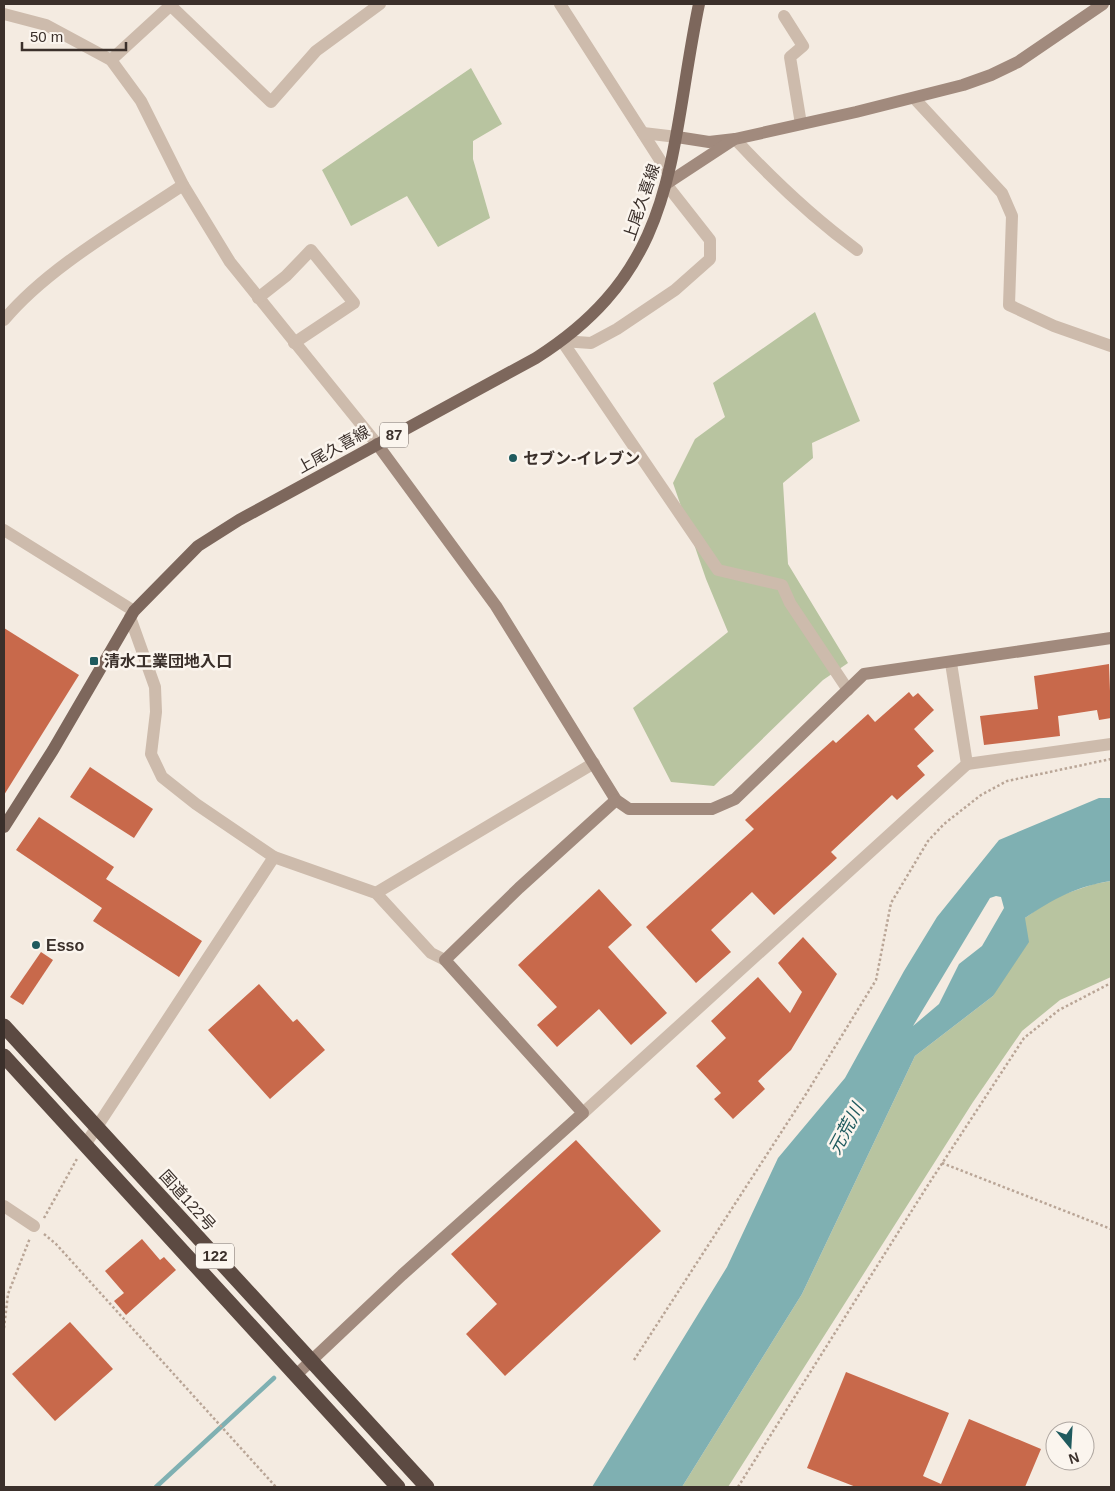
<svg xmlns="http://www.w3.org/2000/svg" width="1115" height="1491" viewBox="0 0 1115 1491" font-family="Arial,'Noto Sans JP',sans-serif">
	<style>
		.green { fill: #b8c4a0 }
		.water { fill: #7fb0b2; fill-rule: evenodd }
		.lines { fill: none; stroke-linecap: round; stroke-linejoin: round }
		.stream { stroke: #7fb0b2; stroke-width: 4.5 }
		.building { fill: #c8694b }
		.path { stroke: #b9a596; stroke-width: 2.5; stroke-dasharray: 2.5 2.5; stroke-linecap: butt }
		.street { stroke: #cdbbac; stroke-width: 12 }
		.secondary { stroke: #a18a7d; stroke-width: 12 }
		.primary { stroke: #7d675c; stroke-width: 12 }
		.highway { stroke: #5c4a42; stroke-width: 15 }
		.poi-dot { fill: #1f5a5e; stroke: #fbf5ee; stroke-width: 2 }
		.labels { text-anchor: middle; stroke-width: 5; stroke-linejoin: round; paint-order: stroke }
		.shield { fill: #fbf5ee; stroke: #756b66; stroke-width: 1 }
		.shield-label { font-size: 15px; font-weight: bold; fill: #3b302b }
		.street-label { font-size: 16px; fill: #3b302b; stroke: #fbf5ee }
		.poi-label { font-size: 16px; font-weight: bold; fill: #3b302b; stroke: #fbf5ee; text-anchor: start }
		.water-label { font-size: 18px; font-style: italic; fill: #1f5a5e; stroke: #fbf5ee }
	</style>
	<rect width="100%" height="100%" fill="#f4ebe1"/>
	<g class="green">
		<path d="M471,68L502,124L473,141V159L490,218L438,247L407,196L351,226L322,170Z"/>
		<path d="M815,312L860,421L812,443L813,458L783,483L788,564L848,663L823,680L714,786L671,782L633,708L728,632L706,579L673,483L695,439L725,417L713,383Z"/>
		<path d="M1111,881V977L1060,1000L1022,1031L973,1102L728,1487H682L802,1294L915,1056L993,996L1025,918L1053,898L1094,884Z"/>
	</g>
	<path class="water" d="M1099,798H1111V881C1077,886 1053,899 1025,918L1029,942L993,996L915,1056L802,1294L682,1487H592L727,1267L778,1158L845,1078L904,971L937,917L999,840ZM996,896L1001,897L1004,908L982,946L959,964L939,1004L913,1026L990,898Z"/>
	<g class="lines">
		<path class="stream" d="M156,1487L274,1378"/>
	</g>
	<g class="building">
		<path d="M4,628L79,675L4,795Z"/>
		<path d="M1109,664L1111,718L1099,720L1097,710L1058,716L1060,736L984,745L980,716L1038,709L1034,676Z"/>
		<path d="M909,692L913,697L918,693L934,710L914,729L934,751L917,766L925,775L897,800L892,795L831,852L837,858L774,915L752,892L711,930L731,952L696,983L646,927L754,829L745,820L814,757L833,740L836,743L868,714L875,722Z"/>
		<path d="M90,767L153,809L134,838L70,797Z"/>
		<path d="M39,817L114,867L106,879L202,941L179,977L93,921L102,908L16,850Z"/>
		<path d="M599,889L632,925L608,947L667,1013L631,1045L599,1009L557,1047L537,1025L557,1007L518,965Z"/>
		<path d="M803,937L837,974L791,1050L758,1081L765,1089L733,1119L714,1099L721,1093L696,1066L726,1038L711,1021L758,977L790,1013L802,992L778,963Z"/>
		<path d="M41,952L53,960L23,1005L10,997Z"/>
		<path d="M259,984L293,1022L297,1019L325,1050L270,1099L208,1030Z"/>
		<path d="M576,1140L661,1231L505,1376L466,1334L497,1304L451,1254Z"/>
		<path d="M142,1239L160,1260L164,1257L176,1270L126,1315L114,1301L124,1293L105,1271Z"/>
		<path d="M70,1322L113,1369L55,1421L12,1374Z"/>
		<path d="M846,1372L949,1413L923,1476L941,1484L969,1419L1041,1449L1025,1487H856L807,1468Z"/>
	</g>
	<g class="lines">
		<g class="path">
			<path d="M942,1163L1111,1229"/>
			<path d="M44,1218L78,1157"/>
			<path d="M44,1234L56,1244L276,1487"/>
			<path d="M4,1328L8,1294L30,1238"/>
			<path d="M634,1360L806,1094L876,980L891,903L928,841L944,824L981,795L1007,781L1111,759"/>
			<path d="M738,1487L928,1185L1024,1038L1059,1010L1111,983"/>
		</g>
		<g class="street">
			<path d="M560,4L669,174"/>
			<path d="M170,5L271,102L316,51L380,4"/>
			<path d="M4,14L46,25L111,60L141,101L183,185L230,262L377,444"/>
			<path d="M784,16L803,46L790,57L801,124"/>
			<path d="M111,60L172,4"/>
			<path d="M914,98L1002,193L1012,216L1009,305L1054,326L1111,346"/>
			<path d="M643,133L677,137"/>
			<path d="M735,139C773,180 812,217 857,250"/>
			<path d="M258,298L286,276L311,250L354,303L294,343"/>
			<path d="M4,320C48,267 125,224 183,185"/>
			<path d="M562,341L718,570L782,585L790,603L848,690"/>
			<path d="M562,341L591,343L617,329L675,290L710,259V240L666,184"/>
			<path d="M4,530L134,611"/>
			<path d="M130,617L155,687L156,712L151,754L162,777L196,804L274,857L376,893L431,953L445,960"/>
			<path d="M967,764L1111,744"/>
			<path d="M376,893L594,763"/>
			<path d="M583,1113L967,764L951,663"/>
			<path d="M85,1145L274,857"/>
			<path d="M4,1206L34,1226"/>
		</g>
		<g class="secondary">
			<path d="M677,137L709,142L735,139L856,112L963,85L991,75L1018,62L1103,4"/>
			<path d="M666,184L733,140"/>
			<path d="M377,444L496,606L616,800L629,809H712L735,799L864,674L1111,638"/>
			<path d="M295,1376L402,1275L583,1113L445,960L519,888L616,800"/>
		</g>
		<path class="primary" d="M4,827L53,750L134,611L198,546L239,520L536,358C681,266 668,153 699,4"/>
		<g class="highway">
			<path d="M4,1026L427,1487"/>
			<path d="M4,1056L398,1487"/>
		</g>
	</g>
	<g class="poi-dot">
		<circle cx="513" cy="458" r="5"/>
		<rect x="89" y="656" width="10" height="10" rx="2.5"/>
		<circle cx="36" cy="945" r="5"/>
	</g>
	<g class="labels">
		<g class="shield">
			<rect x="380" y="422.5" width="28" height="25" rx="4"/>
			<rect x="196" y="1243.5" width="38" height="25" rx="4"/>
		</g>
		<g class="shield-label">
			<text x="394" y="440">87</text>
			<text x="215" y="1261">122</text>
		</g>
		<g class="street-label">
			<text transform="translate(641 202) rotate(-71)" y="6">上尾久喜線</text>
			<text transform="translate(333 449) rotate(-29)" y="6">上尾久喜線</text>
			<text transform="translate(188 1200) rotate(48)" y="6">国道122号</text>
		</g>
		<g class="poi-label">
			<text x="523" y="464">セブン-イレブン</text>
			<text x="104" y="667">清水工業団地入口</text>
			<text x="46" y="951">Esso</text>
		</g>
		<g class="water-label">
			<text transform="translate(846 1129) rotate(-62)" y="6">元荒川</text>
		</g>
	</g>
	<rect width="1115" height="1491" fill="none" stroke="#3b302b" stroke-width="10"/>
	<g transform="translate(1070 1446) rotate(162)"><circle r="24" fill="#fbf5ee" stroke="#aea6a0"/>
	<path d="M0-4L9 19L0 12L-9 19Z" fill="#1f5a5e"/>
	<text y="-8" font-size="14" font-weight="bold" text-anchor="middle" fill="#3b302b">N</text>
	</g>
	<path d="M22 42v8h104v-8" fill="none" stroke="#3b302b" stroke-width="2.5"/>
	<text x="30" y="42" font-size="15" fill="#3b302b" stroke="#fbf5ee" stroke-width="4" paint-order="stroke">50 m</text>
</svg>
